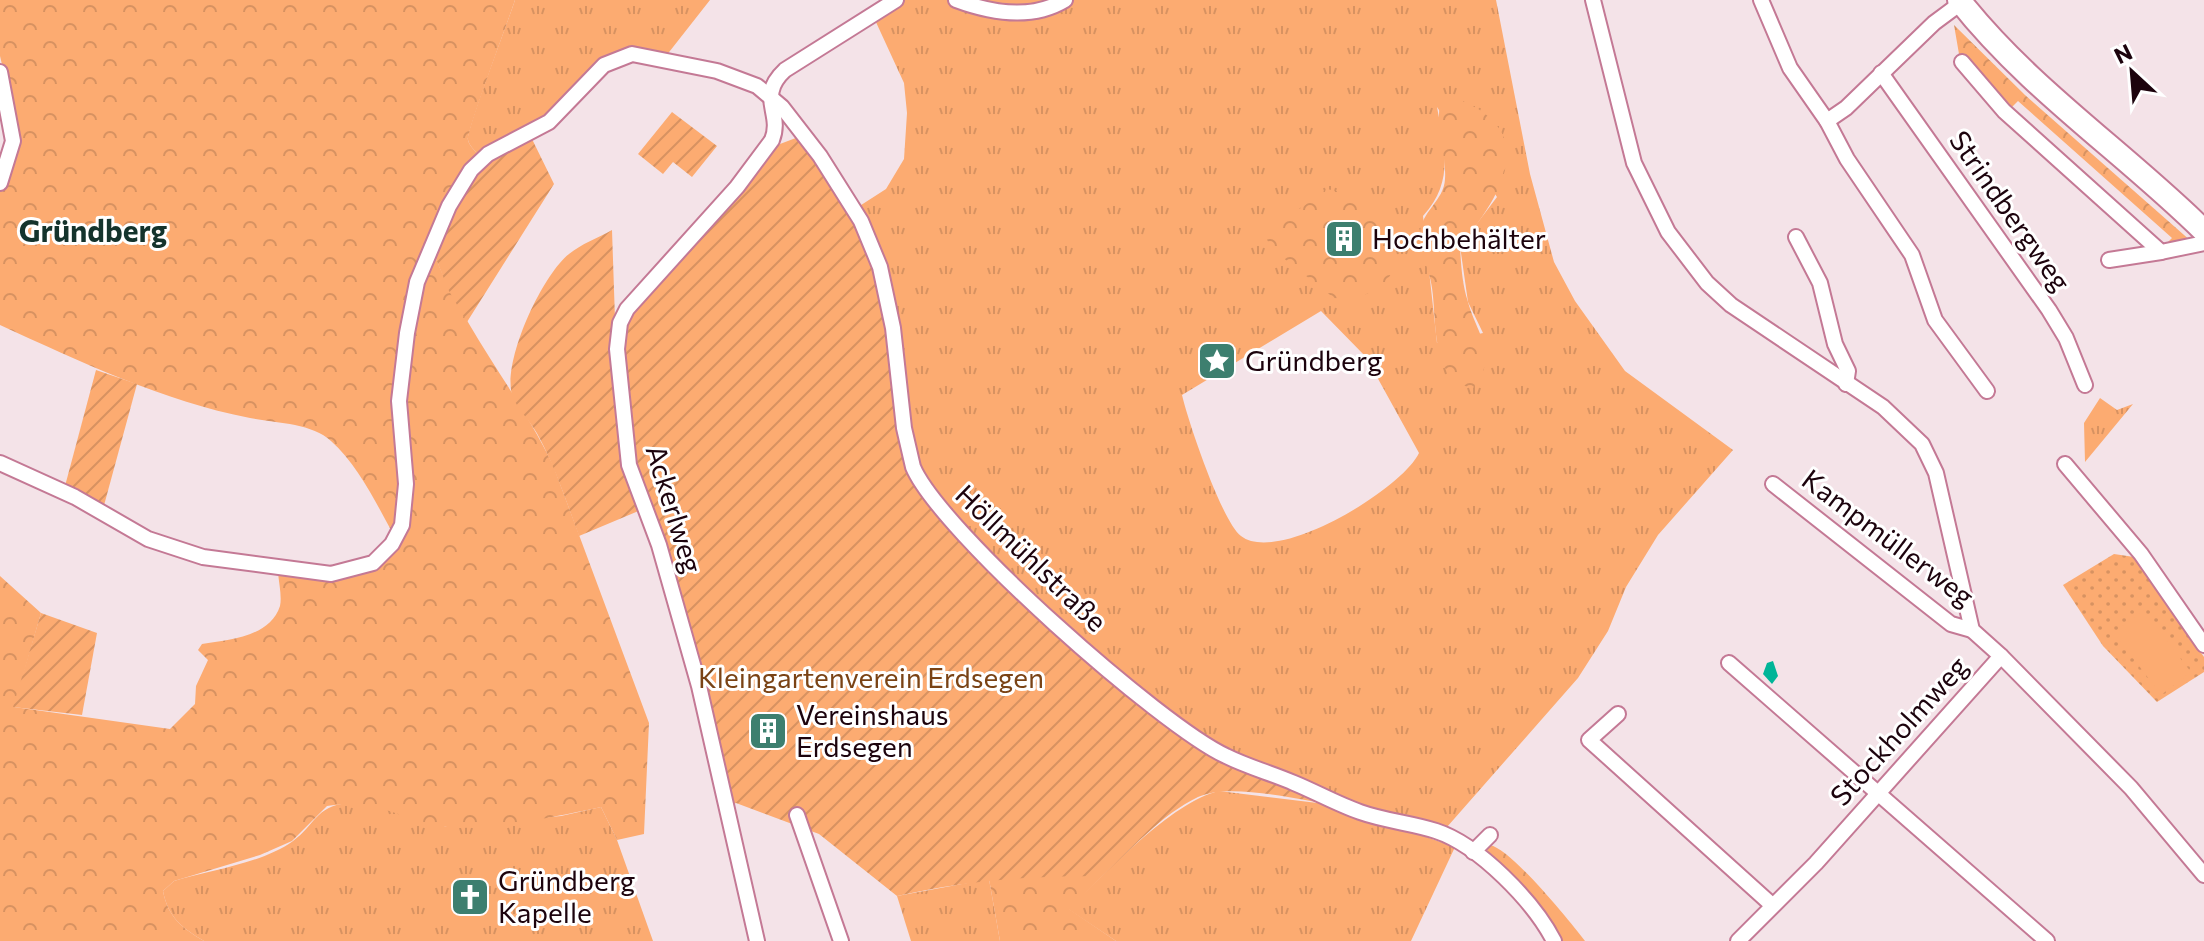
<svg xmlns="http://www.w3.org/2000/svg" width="2204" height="941" viewBox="0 0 2204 941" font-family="Commissioner,sans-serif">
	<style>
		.grass { fill: url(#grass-tufts); fill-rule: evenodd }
		.forest { fill: url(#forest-crowns) }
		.park { fill: url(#park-dots) }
		.garden { fill: url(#garden-furrows) }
		.pitch { fill: #fcab71 }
		.water { fill: #00b598 }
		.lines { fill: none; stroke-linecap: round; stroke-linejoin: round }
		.minor-casing { stroke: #c47995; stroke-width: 18 }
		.primary-casing { stroke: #c47995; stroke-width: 26 }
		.minor { stroke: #fff; stroke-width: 14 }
		.primary { stroke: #fff; stroke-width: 22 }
		.labels { text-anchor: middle; stroke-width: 6; stroke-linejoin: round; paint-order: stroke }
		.street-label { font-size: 28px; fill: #1c030d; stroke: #fff }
		.poi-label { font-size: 28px; fill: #1c030d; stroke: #fff; text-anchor: start }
		.park-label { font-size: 28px; fill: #7a4315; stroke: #fff }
		.neighbourhood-label { font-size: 30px; font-weight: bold; fill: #14332c; stroke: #fff }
	</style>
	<defs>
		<pattern id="grass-tufts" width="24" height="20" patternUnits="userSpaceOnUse" patternTransform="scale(2)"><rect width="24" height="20" fill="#fcab71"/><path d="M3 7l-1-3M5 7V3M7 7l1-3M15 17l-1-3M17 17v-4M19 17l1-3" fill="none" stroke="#d79261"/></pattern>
		<pattern id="forest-crowns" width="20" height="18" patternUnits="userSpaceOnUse" patternTransform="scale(2)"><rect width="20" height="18" fill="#fcab71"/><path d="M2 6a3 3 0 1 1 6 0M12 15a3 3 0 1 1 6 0" fill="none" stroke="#d79261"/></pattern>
		<pattern id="park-dots" width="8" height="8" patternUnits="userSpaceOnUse" patternTransform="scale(2)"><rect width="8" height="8" fill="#fcab71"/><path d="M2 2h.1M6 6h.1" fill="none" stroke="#d79261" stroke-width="1.8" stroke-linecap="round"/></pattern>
		<pattern id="garden-furrows" width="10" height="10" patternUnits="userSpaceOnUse" patternTransform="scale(2)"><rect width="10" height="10" fill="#fcab71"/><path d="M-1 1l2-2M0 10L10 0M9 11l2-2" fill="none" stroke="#d79261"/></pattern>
	</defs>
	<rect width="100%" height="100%" fill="#f4e3e8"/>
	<g class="grass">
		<path d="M515,0H710L666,56L627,51L564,106L479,155C475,151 469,145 468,140C466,131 509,19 515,0Z"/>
		<path d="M901,0H949L994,14L1071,0H1496L1530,174L1554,262L1575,301L1625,371L1733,450L1658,535L1626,587L1608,631L1578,678L1447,827L1369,811L1262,768L1195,733L1070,630L993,558L921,479L858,207L886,189L904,159L907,113L904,83L875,20ZM1437,107L1497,197L1460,246L1468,302L1483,333L1437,343L1423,216C1454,182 1445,150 1437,107ZM1321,311L1366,357L1419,453C1402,489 1278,565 1241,536C1222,522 1188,421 1182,395Z"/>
		<path d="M973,0H1057L1026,9Z"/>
		<path d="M2100,398L2117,410L2133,404L2085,462L2084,423Z"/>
		<path d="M1219,791L1334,805L1455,847L1411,941H1116L1068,909C1105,874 1171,802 1219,791Z"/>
		<path d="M347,803L372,804L447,827L561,816L601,807L617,840L653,941H204C182,928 168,917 163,891L174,881C210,870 261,864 293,841C316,824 315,807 347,803Z"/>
		<path d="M989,879L1000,941H911L897,896Z"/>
	</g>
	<g class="forest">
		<path d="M0,0H515C509,19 467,131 468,140C469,145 475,151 479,155L434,254C464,330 518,392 553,465L649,723L644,834L617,840L601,807C565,815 481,832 447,827C402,820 376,798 327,806L292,841L260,855L174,881L163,891C168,917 182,928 204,941H0V576L41,613L14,707L170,729L195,704L196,686L208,660L198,650L202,644C229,640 270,637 280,606C282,597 279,583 278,573C332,576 361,589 398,543C379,509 360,467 331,441C312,423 275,423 250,418C163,401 81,362 0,325V192L7,180L11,103L0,56Z"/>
		<path d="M1954,25L2025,95L2192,242L2164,246L2172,238L2018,101L2010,109L1967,58L1959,54Z"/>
		<path d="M1444,94C1542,125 1508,187 1460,246C1461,265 1462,283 1468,302C1477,335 1500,355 1473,388C1430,381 1437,321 1432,288C1430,271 1419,251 1420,234C1421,211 1444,201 1445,179C1447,151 1431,120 1444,94Z"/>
		<path d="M1327,189L1355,195L1374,206L1384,219L1386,236L1394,252L1393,271L1383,286L1356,299L1334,298L1272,249L1263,232L1283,214L1301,208Z"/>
		<path d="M1490,845C1511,849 1570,921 1585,941H1562L1537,904L1486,853Z"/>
		<path d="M1009,876H1102L1069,909L1116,941H1000L989,879Z"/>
	</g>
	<path class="park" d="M2114,554L2134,557L2204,657V672L2157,702L2103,646L2063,585Z"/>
	<g class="garden">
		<path d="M672,112L717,146L692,177L673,162L663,174L638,154Z"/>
		<path d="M801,136L868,244L924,494L1190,739L1334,805C1300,800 1229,782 1198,797C1162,814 1131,850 1102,876C1029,876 968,880 897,896L819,834L736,803L730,805L648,507L579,536C567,503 556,470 540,439C533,424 520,412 513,398C500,365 542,275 569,254C581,244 598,238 612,230L615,319L780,144Z"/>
		<path d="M531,137L554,184L467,322L449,291L434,254C461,189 467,171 531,137Z"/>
		<path d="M96,370L137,384L103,509L65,486Z"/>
		<path d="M41,613L97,633L82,715L13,707Z"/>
	</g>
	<path class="pitch" d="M2143,610L2191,672L2161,695L2114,633Z"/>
	<path class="water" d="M1773,661L1778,676L1772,684L1763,674L1767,663Z"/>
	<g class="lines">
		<defs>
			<g id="minor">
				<path d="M956,0C991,13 1032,20 1065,0"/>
				<path d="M1593,0L1634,163L1668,232L1707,283L1731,305L1883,407L1922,444L1936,473L1972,630L2001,656L1816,863L1738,941"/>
				<path d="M1761,0L1790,68L1827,121L1846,108L1934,23L1961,3"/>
				<path d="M1962,62L2004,111L2161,252L2204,243"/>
				<path d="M0,72L13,141L0,183"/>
				<path d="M1881,73L2049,310L2066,338L2085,385"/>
				<path d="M1827,121L1847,159L1912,255L1935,320L1987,391"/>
				<path d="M1796,237L1820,283L1835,344L1848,371L1846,384"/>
				<path d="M2109,260L2161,252"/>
				<path d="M0,463L75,497L148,539L203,557L331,574L373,563L392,544L402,525L406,484L399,401L407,333L417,282L449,206L471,170L488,154L549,122L604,65L632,54L717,71L757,86L782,107L820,156L861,221L880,267L893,328L904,428L913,467C940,531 1161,726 1226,756C1248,767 1271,773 1294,783C1316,792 1337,804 1360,812C1385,821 1412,823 1436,831C1479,845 1534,902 1554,941"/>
				<path d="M2065,464L2141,554L2204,645"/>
				<path d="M1773,484L1951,624L1972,630"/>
				<path d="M2001,656L2131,788L2204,875"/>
				<path d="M1729,663L2047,941"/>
				<path d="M1618,714L1589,740L1772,905"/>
				<path d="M797,815L841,941"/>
				<path d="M1473,852L1490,835"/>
				<path d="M757,941L699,686L659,545L629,465L617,349L620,323L627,309L737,187L772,140C783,113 756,97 785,70L896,0"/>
			</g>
			<path id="primary" d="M1959,0C2029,89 2124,152 2204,231"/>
		</defs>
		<use href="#minor" class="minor-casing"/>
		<use href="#primary" class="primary-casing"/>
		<use href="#minor" class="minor"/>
		<use href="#primary" class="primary"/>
	</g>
	<defs>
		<symbol id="building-square" viewBox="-11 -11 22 22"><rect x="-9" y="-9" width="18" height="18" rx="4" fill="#3d7f6f" stroke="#fff"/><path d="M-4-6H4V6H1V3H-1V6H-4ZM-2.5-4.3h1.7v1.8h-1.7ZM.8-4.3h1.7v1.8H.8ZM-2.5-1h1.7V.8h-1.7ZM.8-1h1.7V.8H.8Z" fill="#fff"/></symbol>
		<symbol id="sight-square" viewBox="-11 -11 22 22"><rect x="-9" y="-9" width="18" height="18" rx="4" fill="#3d7f6f" stroke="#fff"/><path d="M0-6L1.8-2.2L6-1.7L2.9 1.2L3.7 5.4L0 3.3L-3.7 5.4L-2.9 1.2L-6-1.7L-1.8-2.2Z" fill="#fff"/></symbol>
		<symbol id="church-square" viewBox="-11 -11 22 22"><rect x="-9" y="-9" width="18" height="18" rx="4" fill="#3d7f6f" stroke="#fff"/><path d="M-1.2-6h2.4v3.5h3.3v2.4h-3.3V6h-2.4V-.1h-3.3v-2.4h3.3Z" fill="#fff"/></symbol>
	</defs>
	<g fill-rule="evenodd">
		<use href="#building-square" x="1322" y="217" width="44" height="44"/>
		<use href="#sight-square" x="1195" y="339" width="44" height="44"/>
		<use href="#building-square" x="746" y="709" width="44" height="44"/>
		<use href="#church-square" x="448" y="875" width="44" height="44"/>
	</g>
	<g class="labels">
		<g class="street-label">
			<text transform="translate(2010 211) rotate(55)" y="10">Strindbergweg</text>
			<text transform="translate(674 509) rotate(73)" y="10">Ackerlweg</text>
			<text transform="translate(1888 538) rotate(37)" y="10">Kampmüllerweg</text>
			<text transform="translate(1031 558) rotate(44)" y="10">Höllmühlstraße</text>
			<text transform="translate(1899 731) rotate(-48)" y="10">Stockholmweg</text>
		</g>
		<g class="poi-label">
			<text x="1372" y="249">Hochbehälter</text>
			<text x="1245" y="371">Gründberg</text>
			<text x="796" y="725">Vereinshaus<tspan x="796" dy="32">Erdsegen</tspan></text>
			<text x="498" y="891">Gründberg<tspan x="498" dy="32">Kapelle</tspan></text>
		</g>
		<g class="park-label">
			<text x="871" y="688">Kleingartenverein Erdsegen</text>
		</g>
		<g class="neighbourhood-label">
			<text x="93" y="242">Gründberg</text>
		</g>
	</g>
	<g transform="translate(2132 72) rotate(334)" stroke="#ffffff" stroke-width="6" paint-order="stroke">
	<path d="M0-6L14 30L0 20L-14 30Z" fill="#1c030d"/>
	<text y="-12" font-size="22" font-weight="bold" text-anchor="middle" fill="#1c030d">N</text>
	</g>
</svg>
